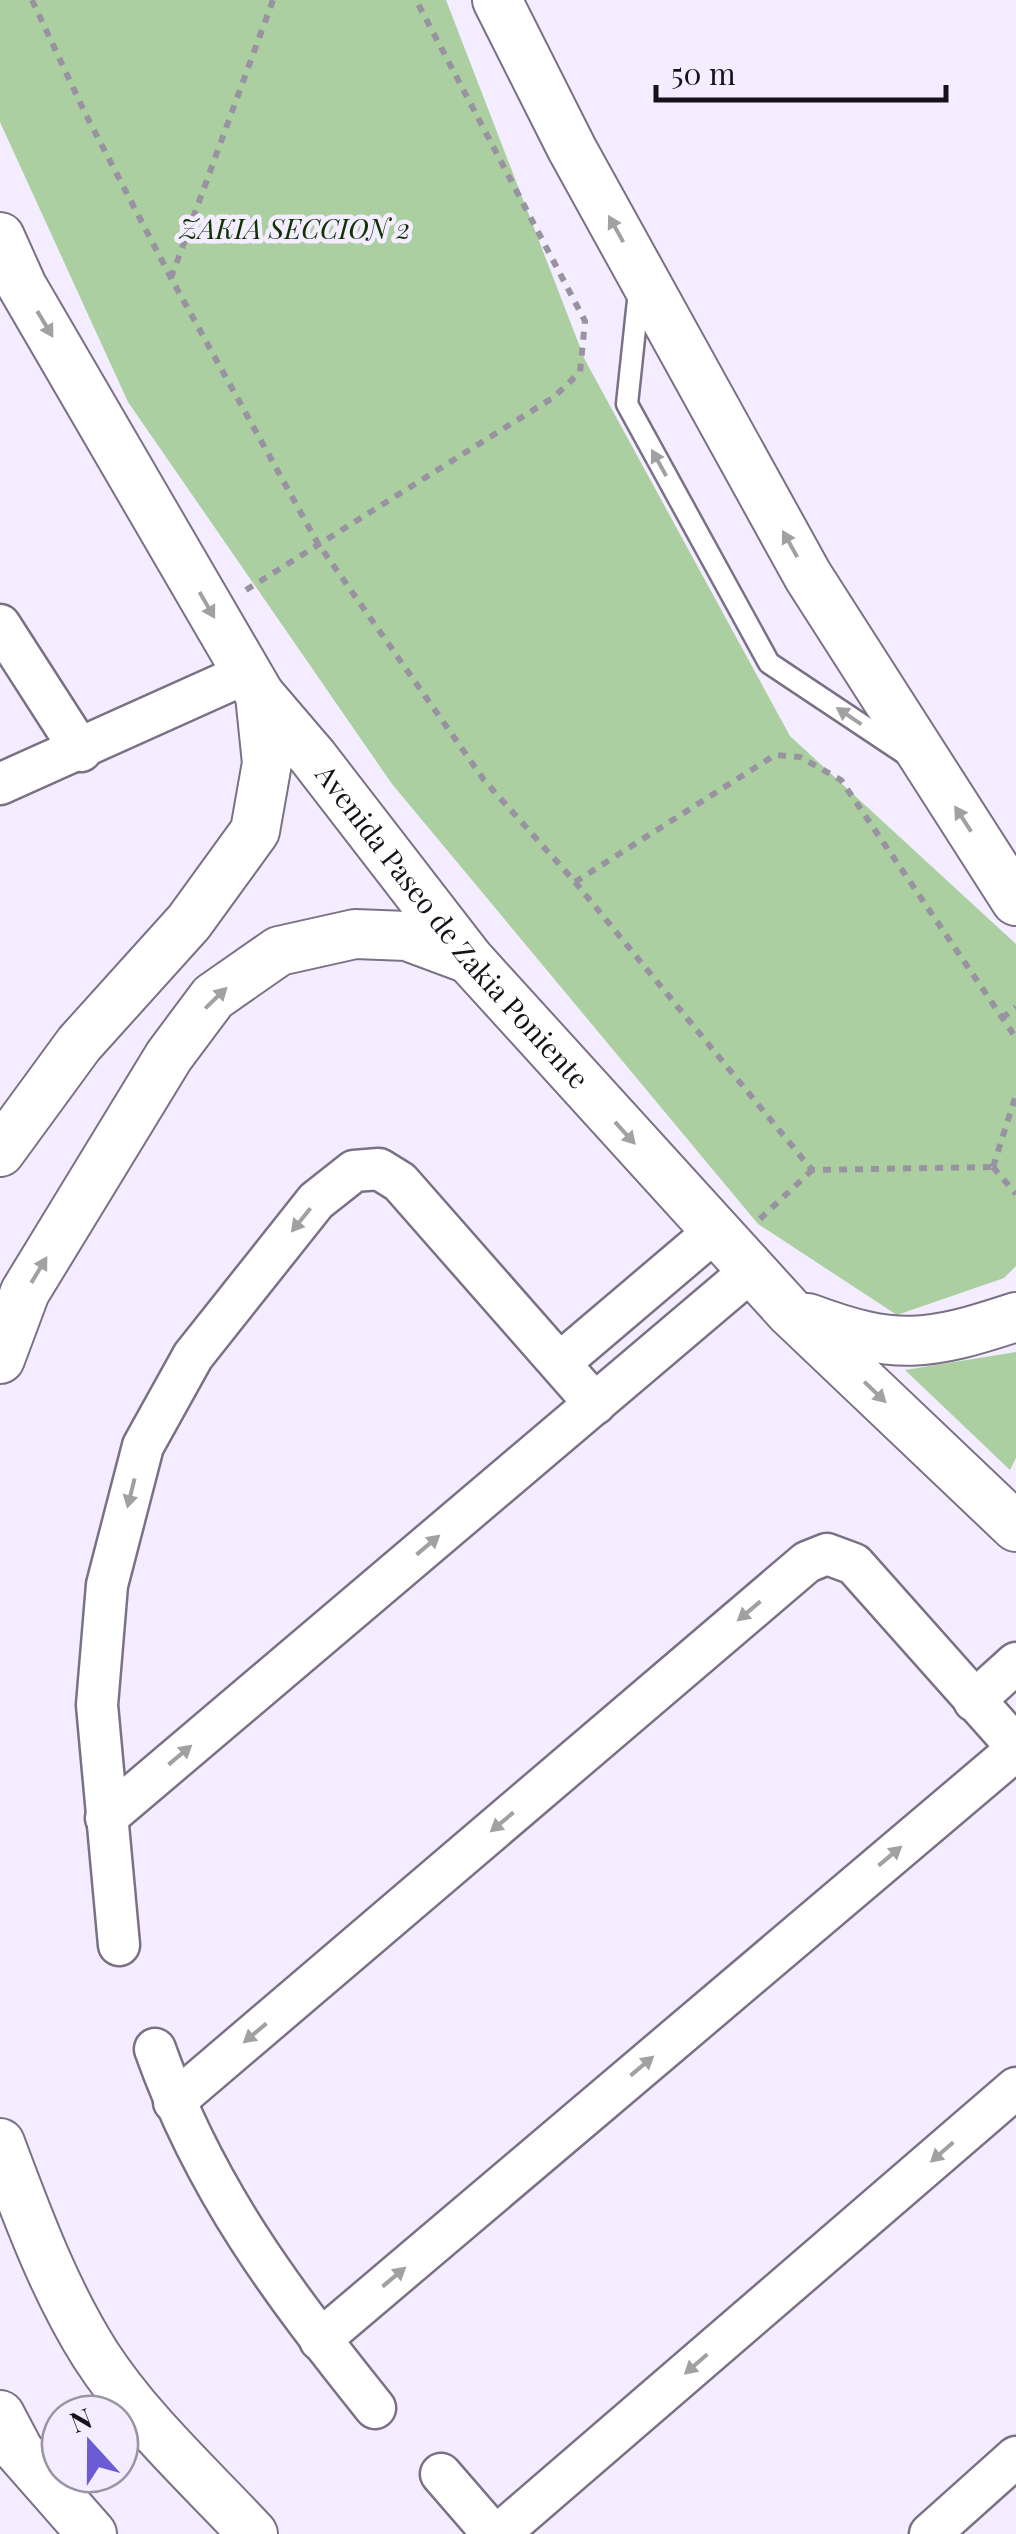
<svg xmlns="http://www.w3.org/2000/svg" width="1016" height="2534" viewBox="0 0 1016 2534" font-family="'Playfair Display',serif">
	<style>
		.green { fill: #accfa1 }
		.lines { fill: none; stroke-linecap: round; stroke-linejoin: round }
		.service-casing { stroke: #7a7185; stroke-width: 25 }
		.minor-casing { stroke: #7a7185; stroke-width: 45 }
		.tertiary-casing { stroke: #7a7185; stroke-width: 52 }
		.path { stroke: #9993a1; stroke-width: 6; stroke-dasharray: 8 8; stroke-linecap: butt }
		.service { stroke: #fff; stroke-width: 20 }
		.minor { stroke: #fff; stroke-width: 40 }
		.tertiary { stroke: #fff; stroke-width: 48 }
		.oneway { fill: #a1a0a3 }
		.labels { text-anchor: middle; stroke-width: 9; stroke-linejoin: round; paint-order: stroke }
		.park-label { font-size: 28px; font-style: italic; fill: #0f3300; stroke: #f4ecff }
		.street-label { font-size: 28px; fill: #151219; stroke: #f4ecff }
	</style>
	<rect width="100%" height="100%" fill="#f4ecff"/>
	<g class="green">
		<path d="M0,0H446L585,360L790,736L1016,944V1266L1004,1278L897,1315L758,1224L392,784L128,402L0,122Z"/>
		<path d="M1016,1352V1458L1010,1470L905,1370Z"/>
	</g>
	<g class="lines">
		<defs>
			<path id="service" d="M639,291L627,404L769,663L904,753"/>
			<g id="minor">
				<path d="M0,625L81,751"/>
				<path d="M0,784L247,673"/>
				<path d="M561,1362L714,1232"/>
				<path d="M974,1701L1016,1663"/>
				<path d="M106,1818L752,1270"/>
				<path d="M119,1945L97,1705L107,1585L143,1446L193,1356L316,1201L354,1171L379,1169L400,1182L595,1404"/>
				<path d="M155,2049C205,2190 282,2292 375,2408"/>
				<path d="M174,2102L807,1562L827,1554L854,1564L1016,1746"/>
				<path d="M320,2340L1016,1750"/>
				<path d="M441,2474L493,2534"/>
				<path d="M499,2534L1016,2088"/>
				<path d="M930,2534L1016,2457"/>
			</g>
			<g id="tertiary">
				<path d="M497,0L572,149L808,576L1016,901"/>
				<path id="s1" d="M0,237L22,286L260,695L313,757L469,959L790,1312L1016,1527"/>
				<path d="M0,1152L79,1044L189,922L255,831L267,763L260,695"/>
				<path d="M808,1318C896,1351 928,1346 1016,1317"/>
				<path d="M0,1359L25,1292L169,1056L213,997L279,951L355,934L407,936L469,959"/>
				<path d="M0,2143C27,2215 54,2289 95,2354C138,2421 200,2477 253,2534"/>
				<path d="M0,2415L19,2451L92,2534"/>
			</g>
		</defs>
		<use href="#service" class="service-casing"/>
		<use href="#minor" class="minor-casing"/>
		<use href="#tertiary" class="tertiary-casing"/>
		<g class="path">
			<path d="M32,0L85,113L171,278L317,542L484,780L575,882L812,1170L993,1167"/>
			<path d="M171,278L273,0"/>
			<path d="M246,590L554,397L580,372L585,321L416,0"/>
			<path d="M575,882L775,755L800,757L841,780L1016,1038"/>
			<path d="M1002,1018L1016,1007"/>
			<path d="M993,1167L1016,1095"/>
			<path d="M993,1167L1016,1194"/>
			<path d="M760,1219L812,1170"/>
		</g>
		<use href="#service" class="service"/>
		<use href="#minor" class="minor"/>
		<use href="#tertiary" class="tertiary"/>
	</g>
	<defs><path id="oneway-solid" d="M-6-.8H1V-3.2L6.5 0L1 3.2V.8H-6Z" transform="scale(2.5)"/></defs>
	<g class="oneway">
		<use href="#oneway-solid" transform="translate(616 229) rotate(-119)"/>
		<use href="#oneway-solid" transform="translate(45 324) rotate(59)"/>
		<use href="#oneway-solid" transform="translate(659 463) rotate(-119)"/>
		<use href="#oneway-solid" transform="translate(790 544) rotate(-119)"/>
		<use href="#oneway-solid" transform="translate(207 605) rotate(60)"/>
		<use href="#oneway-solid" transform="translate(849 716) rotate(-146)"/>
		<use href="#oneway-solid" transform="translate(963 819) rotate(-123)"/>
		<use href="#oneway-solid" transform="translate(216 998) rotate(-44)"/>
		<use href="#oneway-solid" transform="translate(625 1133) rotate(48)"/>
		<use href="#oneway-solid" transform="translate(301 1220) rotate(129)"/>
		<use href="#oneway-solid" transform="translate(39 1270) rotate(-59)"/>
		<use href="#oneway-solid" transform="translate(875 1392) rotate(44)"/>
		<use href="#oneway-solid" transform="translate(131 1493) rotate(104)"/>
		<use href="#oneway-solid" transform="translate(428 1545) rotate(-40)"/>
		<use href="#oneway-solid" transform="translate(749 1611) rotate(140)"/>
		<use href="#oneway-solid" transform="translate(180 1755) rotate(-40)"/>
		<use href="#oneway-solid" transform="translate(502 1822) rotate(140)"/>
		<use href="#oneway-solid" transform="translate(890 1856) rotate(-40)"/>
		<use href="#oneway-solid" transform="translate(255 2033) rotate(140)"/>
		<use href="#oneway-solid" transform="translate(642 2066) rotate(-40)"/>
		<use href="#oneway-solid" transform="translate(942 2152) rotate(139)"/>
		<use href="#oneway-solid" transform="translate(394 2277) rotate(-40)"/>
		<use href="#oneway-solid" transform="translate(696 2364) rotate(139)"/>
	</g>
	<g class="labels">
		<g class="park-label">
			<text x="295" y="239">ZAKIA SECCION 2</text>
		</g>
		<g class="street-label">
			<text dy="10" stroke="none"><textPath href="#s1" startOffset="828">Avenida Paseo de Zakia Poniente</textPath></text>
		</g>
	</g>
	<g transform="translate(90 2444) rotate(339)"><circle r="48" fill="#f4ecff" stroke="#9b95a3" stroke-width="2.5"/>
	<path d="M0-8L18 38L0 25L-18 38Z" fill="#6b5cd6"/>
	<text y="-15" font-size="28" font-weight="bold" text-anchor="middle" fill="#151219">N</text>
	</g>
	<path d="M656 85v15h290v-15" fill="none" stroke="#151219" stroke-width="5"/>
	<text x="671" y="85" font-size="30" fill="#151219" stroke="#f4ecff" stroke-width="8" paint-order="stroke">50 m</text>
</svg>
